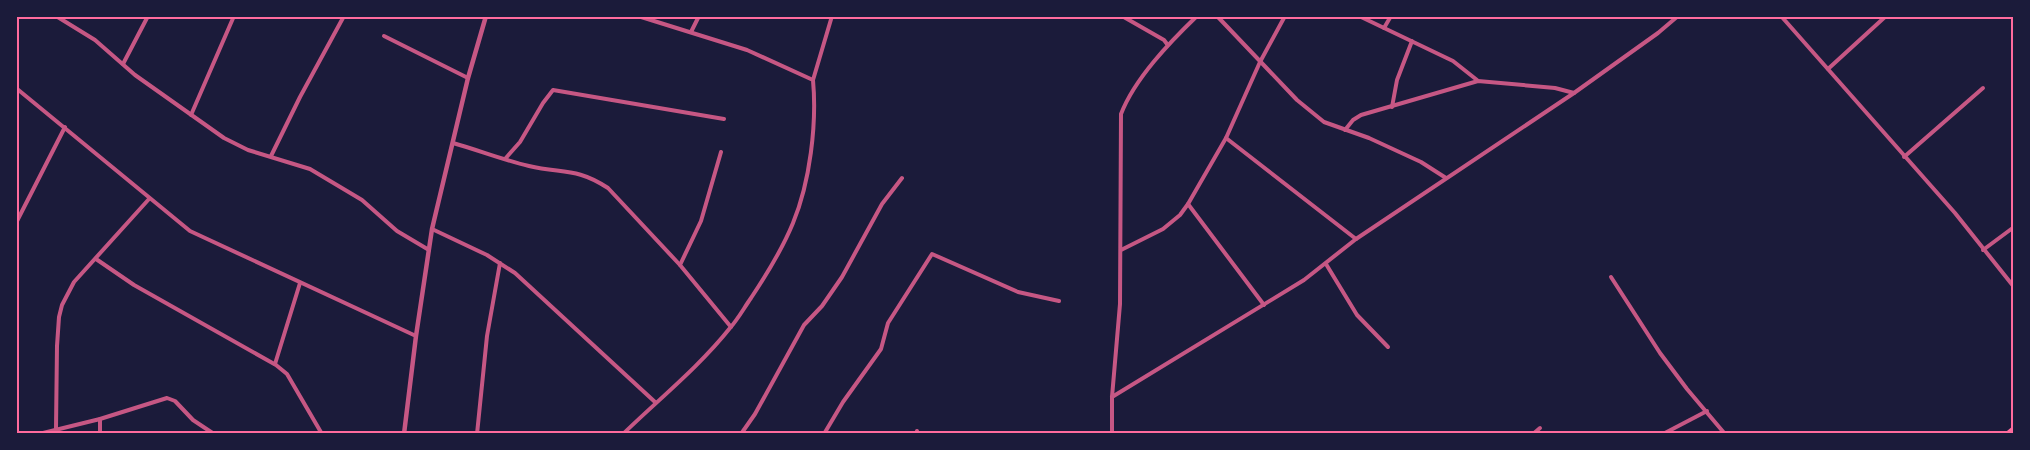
<svg xmlns="http://www.w3.org/2000/svg" width="2030" height="450" viewBox="0 0 2030 450" font-family="Quicksand,sans-serif">
	<style>
		.lines { fill: none; stroke-linecap: round; stroke-linejoin: round }
		.minor { stroke: #c65784; stroke-width: 4 }
		.tertiary { stroke: #c65784; stroke-width: 4.5 }
		.trunk { stroke: #ff6b9d; stroke-width: 6 }
		.neatline { fill: none; stroke: #ff6b9d; stroke-width: 2 }
	</style>
	<rect width="100%" height="100%" fill="#1b1b3a"/>
	<g class="lines">
		<g class="minor">
			<path d="M56,16L95,40L135,75L224,138L248,150L310,169L362,200L397,231L429,250"/>
			<path d="M1122,16L1164,40L1167,44"/>
			<path d="M1217,16L1297,100L1324,122L1369,138L1421,162L1446,178"/>
			<path d="M1359,16L1453,61L1477,80"/>
			<path d="M1781,16L1955,213L2014,287"/>
			<path d="M1384,28L1391,16"/>
			<path d="M691,32L699,16"/>
			<path d="M384,36L468,78"/>
			<path d="M123,64L148,16"/>
			<path d="M1828,69L1886,16"/>
			<path d="M813,80L832,16"/>
			<path d="M16,88L190,231L416,336"/>
			<path d="M1392,107L1397,80L1412,41"/>
			<path d="M191,115L234,16"/>
			<path d="M1345,130L1353,120L1361,115L1478,81L1555,88L1574,93"/>
			<path d="M1226,138L1356,239"/>
			<path d="M453,143C478,150 503,160 529,166C562,174 576,167 608,188L680,265"/>
			<path d="M721,152L701,221L680,265L731,327"/>
			<path d="M271,156L300,97L344,16"/>
			<path d="M1904,157L1983,88"/>
			<path d="M505,159L520,142L543,103L553,90L724,119"/>
			<path d="M1188,204L1264,305"/>
			<path d="M16,223L65,127"/>
			<path d="M432,229L487,255L515,273L655,402"/>
			<path d="M1121,250L1163,229L1180,215L1188,204L1226,138L1260,62L1285,16"/>
			<path d="M1983,250L2014,227"/>
			<path d="M96,259L134,285L276,365L287,374L322,434"/>
			<path d="M1326,264L1357,315L1388,347"/>
			<path d="M1611,277L1660,353L1687,389L1725,434"/>
			<path d="M275,364L300,283"/>
			<path d="M1112,397L1304,280L1356,239L1574,93L1658,33L1678,16"/>
			<path d="M100,419V434"/>
			<path d="M56,428L57,346L59,317L62,305L74,282L149,199"/>
			<path d="M39,434L100,419L167,398L175,401L193,420L214,434"/>
			<path d="M477,434L487,336L500,263"/>
			<path d="M623,434C659,399 699,367 730,328C738,319 744,308 751,298C767,274 782,250 793,223C810,182 817,124 813,80L747,50L638,16"/>
			<path d="M741,434L755,414L804,325L822,306L842,277L882,204L902,178"/>
			<path d="M824,434L843,402L881,349L888,323L932,254L1018,292L1059,301"/>
			<path d="M916,434L917,431"/>
			<path d="M1112,434V397L1120,304L1121,114C1135,78 1170,42 1197,16"/>
			<path d="M1533,434L1540,428"/>
			<path d="M1663,434L1707,411"/>
		</g>
		<path class="tertiary" d="M404,434L416,336L432,229L468,78L486,16"/>
		<path class="trunk" d="M2008,434L2014,429"/>
	</g>
	<rect width="2030" height="450" fill="none" stroke="#1b1b3a" stroke-width="36"/>
	<rect x="18" y="18" width="1994" height="414" class="neatline"/>
</svg>
